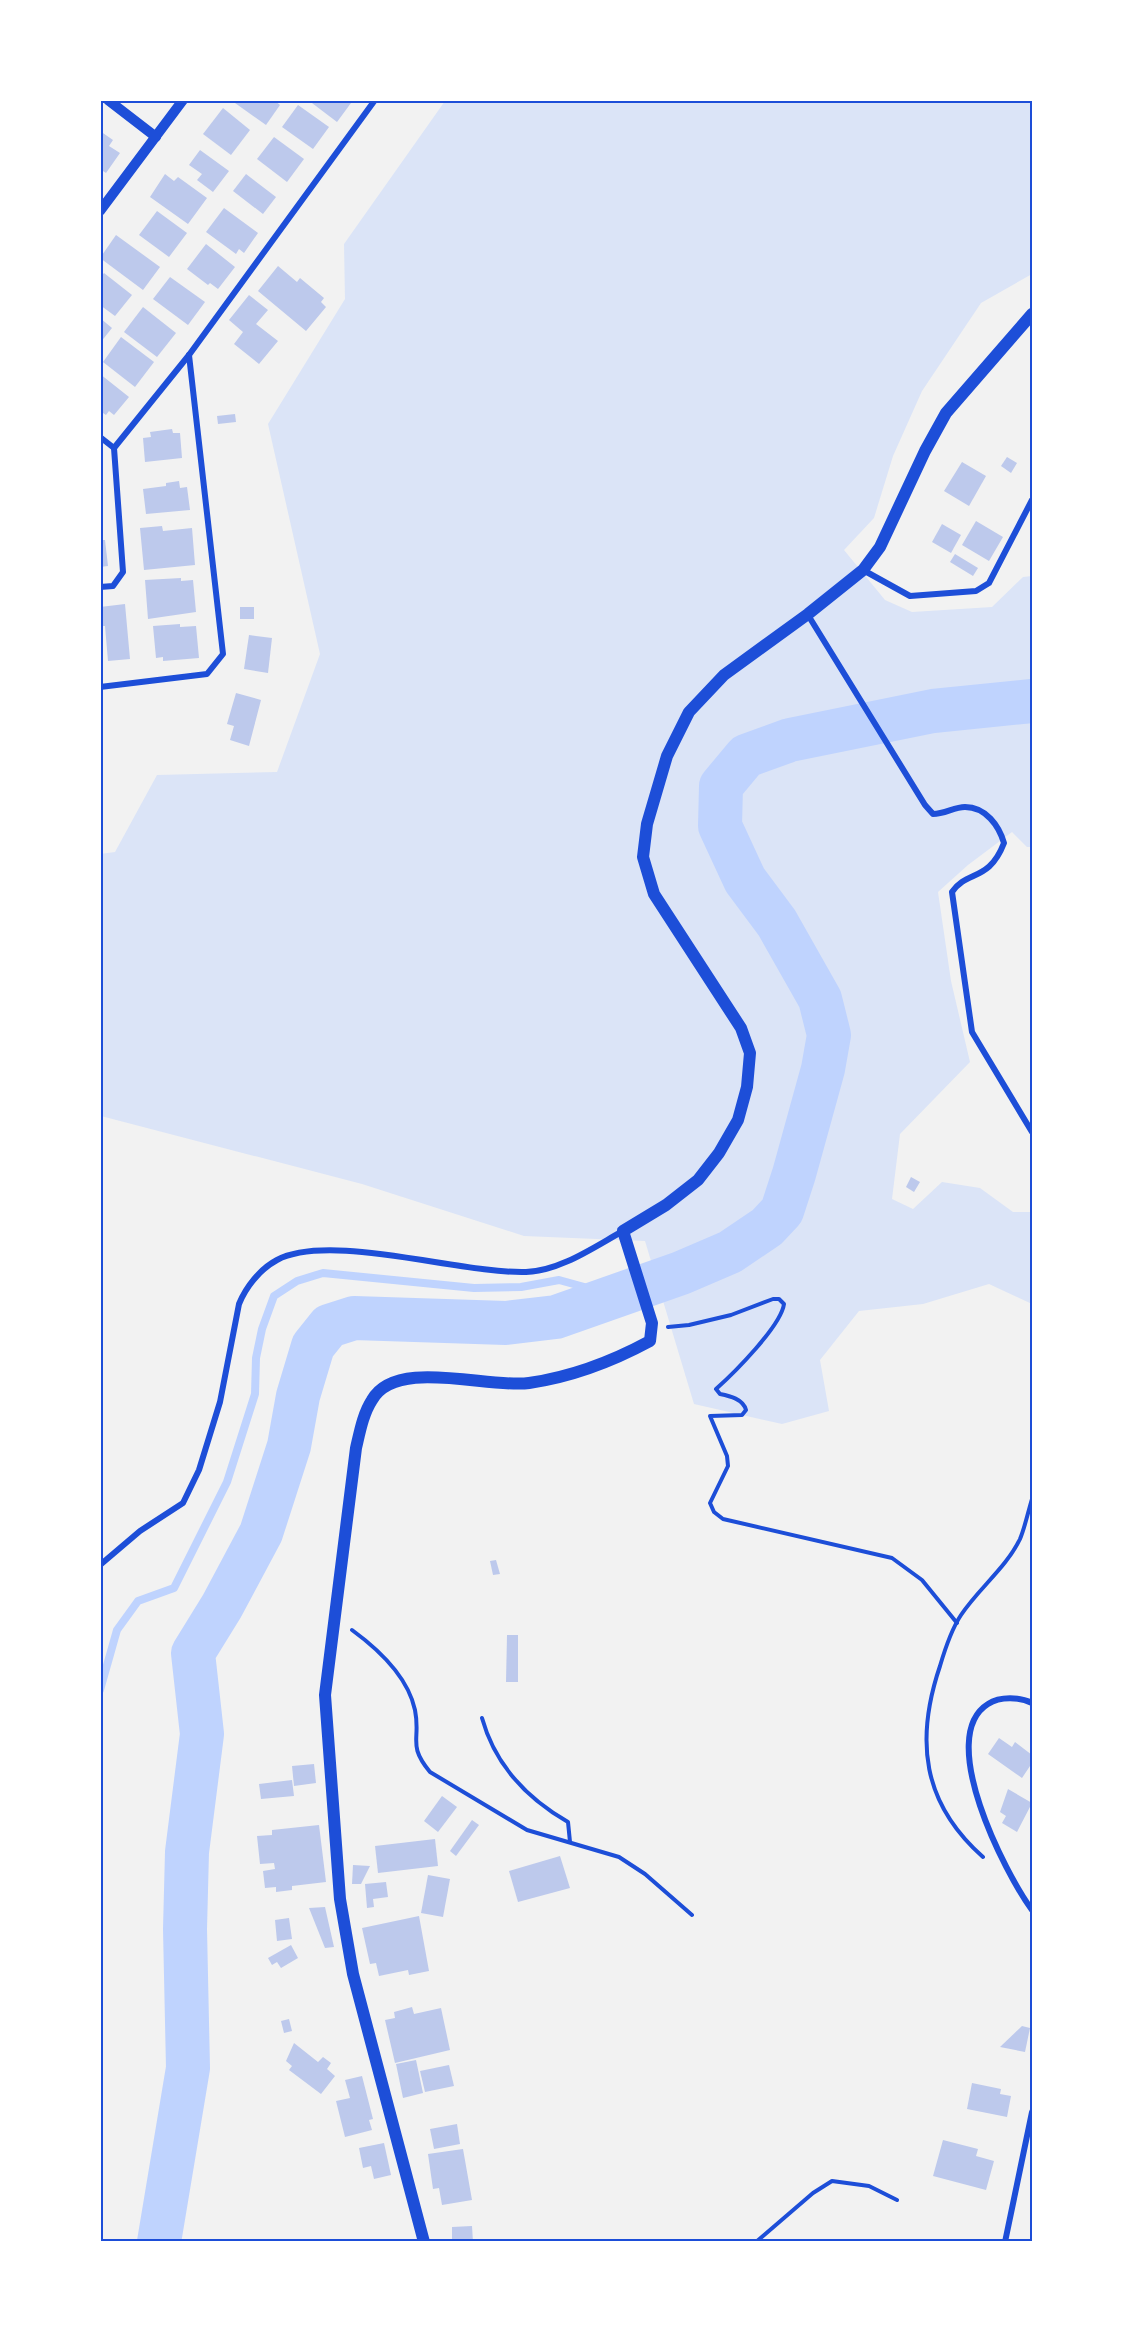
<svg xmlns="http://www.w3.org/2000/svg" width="1133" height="2342" viewBox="0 0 1133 2342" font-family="'Source Sans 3',sans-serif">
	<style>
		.green { fill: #dbe4f7 }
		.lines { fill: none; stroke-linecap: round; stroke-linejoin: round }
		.stream { stroke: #bfd3fe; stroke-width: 8 }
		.river { stroke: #bfd3fe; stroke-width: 44 }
		.building { fill: #bdc9ec }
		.path { stroke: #1d4ed8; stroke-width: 4 }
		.minor { stroke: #1d4ed8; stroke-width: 6 }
		.tertiary { stroke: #1d4ed8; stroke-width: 10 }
		.secondary { stroke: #1d4ed8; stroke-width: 12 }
		.neatline { fill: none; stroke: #1d4ed8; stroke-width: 2 }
	</style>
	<rect width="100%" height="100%" fill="#f2f2f2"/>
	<path class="green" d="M445,101H1032V274L981,303L922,391L893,456L874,518L844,550L885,600L912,612L992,607L1023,577L1032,576V847H1027L1012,832L968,865L938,892L951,981L970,1062L900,1134L892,1199L913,1209L942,1182L980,1188L1013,1212H1031L1032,1209V1304L989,1284L923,1304L859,1311L820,1360L829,1411L782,1424L694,1404L645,1241L524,1236L362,1184L101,1116L100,854L115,852L157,775L277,772L320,654L268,424L345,299L344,244Z"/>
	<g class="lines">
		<path class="stream" d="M100,1690L117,1630L138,1601L174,1588L227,1482L255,1394L256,1358L262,1329L274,1296L297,1281L323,1273L474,1288L521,1287L559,1280L617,1296"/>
		<path class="river" d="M159,2242L188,2068L185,1929L187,1852L202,1734L193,1653L222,1606L261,1533L289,1446L298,1396L313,1346L329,1326L354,1318L506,1323L556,1317L681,1273L730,1252L767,1227L782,1211L794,1174L823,1069L829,1035L820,999L777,923L745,880L720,826L721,786L746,756L790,740L933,711L1032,701"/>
	</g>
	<g class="building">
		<path d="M236,100H274L280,105L266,125L235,103Z"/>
		<path d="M308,100H348L351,103L337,122Z"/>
		<path d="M298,105L329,127L313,149L282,127Z"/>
		<path d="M223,108L250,130L231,155L203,134Z"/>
		<path d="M100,131L113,140L109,146L120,153L106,173L100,169Z"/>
		<path d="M274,137L304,159L287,182L257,159Z"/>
		<path d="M200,150L229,171L213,192L197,180L202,174L189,165Z"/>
		<path d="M165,174L174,181L178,177L207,198L188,224L150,197Z"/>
		<path d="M246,174L276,197L263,214L233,191Z"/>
		<path d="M224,208L258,233L244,253L239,249L236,254L206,232Z"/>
		<path d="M157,211L187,233L169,257L139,235Z"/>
		<path d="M116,235L160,267L143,290L100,258Z"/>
		<path d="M206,244L235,267L218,289L210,283L208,285L187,269Z"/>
		<path d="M278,266L297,282L300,278L324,298L321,302L326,307L306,331L258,291Z"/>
		<path d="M104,273L132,295L115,316L100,305V278Z"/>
		<path d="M170,277L205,302L188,325L153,299Z"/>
		<path d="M249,295L268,310L256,324L278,341L259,364L234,344L243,332L229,320Z"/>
		<path d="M143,307L176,333L157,357L124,332Z"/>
		<path d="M100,318L112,328L100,343Z"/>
		<path d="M121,337L154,362L135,387L103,362Z"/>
		<path d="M100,374L129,397L114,415L109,411L106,415L100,411Z"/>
		<path d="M235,414L236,422L218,424L217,416Z"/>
		<path d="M172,429L173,433H180L182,458L145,462L143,438L151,437L150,432Z"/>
		<path d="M1007,457L1017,463L1011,473L1001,466Z"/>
		<path d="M962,462L986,476L969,506L944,491Z"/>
		<path d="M179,481L180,488L187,487L190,510L146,514L143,489L166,486V483Z"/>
		<path d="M976,521L1003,537L989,561L962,545Z"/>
		<path d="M942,524L961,535L951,553L932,542Z"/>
		<path d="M162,526L163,531L192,528L195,565L144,570L140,528Z"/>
		<path d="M100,540H105L108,566L100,567Z"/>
		<path d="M955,554L978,568L973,576L950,562Z"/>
		<path d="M181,578V581L193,580L196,612L148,619L145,580Z"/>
		<path d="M125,604L130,659L108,661L105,626H100V607Z"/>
		<rect x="240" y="607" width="14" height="12"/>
		<path d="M180,624V627L196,626L199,658L163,661V657L156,658L153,626Z"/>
		<path d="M249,635L272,638L268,673L244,669Z"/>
		<path d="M236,693L261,700L249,746L230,740L234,726L227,724Z"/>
		<path d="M911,1177L920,1182L914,1192L906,1187Z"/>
		<path d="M496,1560L500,1574L493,1575L490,1561Z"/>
		<path d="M507,1635H518V1682H506Z"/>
		<path d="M999,1738L1012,1747L1015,1742L1032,1755V1763L1022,1778L988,1754Z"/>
		<path d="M314,1764L316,1783L294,1786L292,1766Z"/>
		<path d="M292,1780L294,1796L261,1799L259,1784Z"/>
		<path d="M1008,1789L1032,1803L1017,1832L1002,1823L1006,1816L1000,1812Z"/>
		<path d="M442,1796L457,1807L438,1832L424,1821Z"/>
		<path d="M472,1820L479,1825L456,1856L450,1851Z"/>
		<path d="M319,1825L326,1882L292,1886V1890L276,1892V1887L265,1888L263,1871L275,1869L274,1863L260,1864L257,1836L272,1835V1830Z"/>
		<path d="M435,1839L438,1866L378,1873L375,1846Z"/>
		<path d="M560,1856L570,1888L518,1902L509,1871Z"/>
		<path d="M353,1865L370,1866L361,1884H352Z"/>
		<path d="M428,1875L450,1879L443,1917L421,1913Z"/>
		<path d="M386,1882L388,1897L373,1899L374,1907L367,1908L365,1884Z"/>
		<path d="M325,1907L334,1947L325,1948L309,1908Z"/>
		<path d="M419,1916L429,1971L409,1975L408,1970L379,1976L376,1963L370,1964L362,1928Z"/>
		<path d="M289,1918L292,1939L277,1941L275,1920Z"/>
		<path d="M291,1945L298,1958L281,1968L277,1962L272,1965L268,1958Z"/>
		<path d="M412,2007L414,2014L441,2008L450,2050L395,2063L385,2020L395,2018L394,2012Z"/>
		<path d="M289,2019L292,2031L284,2033L281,2021Z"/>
		<path d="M1022,2026L1030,2028L1025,2052L1000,2047Z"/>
		<path d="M294,2043L318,2062L323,2057L331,2063L327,2069L335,2076L321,2094L289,2070L292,2066L286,2061Z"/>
		<path d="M416,2060L423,2093L403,2098L396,2064Z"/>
		<path d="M449,2065L454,2086L425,2092L420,2071Z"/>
		<path d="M362,2076L373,2119L369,2120L372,2130L345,2137L336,2101L350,2098L345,2080Z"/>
		<path d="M972,2083L1001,2089L1000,2094L1011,2096L1007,2117L967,2109Z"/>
		<path d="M457,2124L460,2144L434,2149L430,2129Z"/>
		<path d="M943,2140L978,2149L976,2156L994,2161L986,2190L933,2176Z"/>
		<path d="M384,2143L391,2175L374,2179L371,2166L363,2168L359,2148Z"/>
		<path d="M463,2149L472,2200L442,2205L439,2188L433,2189L428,2154Z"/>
		<path d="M472,2226L473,2242H452V2227Z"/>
	</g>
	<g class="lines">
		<g class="path">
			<path d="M668,1327L689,1325L731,1315L773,1299H779L784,1304C781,1326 734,1373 716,1389L720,1394C730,1396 743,1399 746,1410L742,1415L710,1416L727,1456L728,1466L710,1503L714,1512L723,1519L892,1558L922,1580L957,1623"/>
			<path d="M352,1630C378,1649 408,1677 415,1710C421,1740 407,1744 430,1772L527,1830L619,1857L645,1874L692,1915"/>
			<path d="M482,1718C495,1765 528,1799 568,1822L570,1842"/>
			<path d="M983,1857C922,1803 915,1740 940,1666C945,1649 951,1630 961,1615C979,1588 1006,1568 1020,1539C1025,1527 1028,1512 1032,1499"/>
			<path d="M756,2242L813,2193L832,2181L869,2186L897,2200"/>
		</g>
		<g class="minor">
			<path d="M100,437L114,448"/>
			<path d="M863,570L910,596L976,591L989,583L1032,500"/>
			<path d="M100,587L113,586L123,572L114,448L189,355L375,100"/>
			<path d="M808,615L925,805L933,814C945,814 954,807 965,807C986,807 999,826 1004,843C989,882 967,870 952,892L972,1032L1032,1132"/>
			<path d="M100,687L207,674L223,654L189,355"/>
			<path d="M100,1565L140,1531L183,1503L199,1470L220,1402L239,1304C246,1287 260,1269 277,1260C330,1232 461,1274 526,1272C560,1271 594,1247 623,1231"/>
			<path d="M1032,1703C1020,1697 1000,1696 988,1704C935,1737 1005,1873 1032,1910"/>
			<path d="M1005,2242L1032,2112"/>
		</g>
		<g class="tertiary">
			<path d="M108,100L156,137"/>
			<path d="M100,211L183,100"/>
		</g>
		<path class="secondary" d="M424,2242L353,1974L340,1899L325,1695L356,1448C360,1431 363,1414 372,1400C396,1357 489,1389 529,1383C571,1377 613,1361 650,1341L652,1323L623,1231L666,1205L698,1180L719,1153L738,1120L747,1087L750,1053L741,1028L654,894L643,857L647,824L667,756L689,712L724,675L808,614L863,570L880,547L925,451L946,413L1032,314"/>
	</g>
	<rect width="1133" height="2342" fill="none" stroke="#ffffff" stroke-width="204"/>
	<rect x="102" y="102" width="929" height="2138" class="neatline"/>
</svg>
